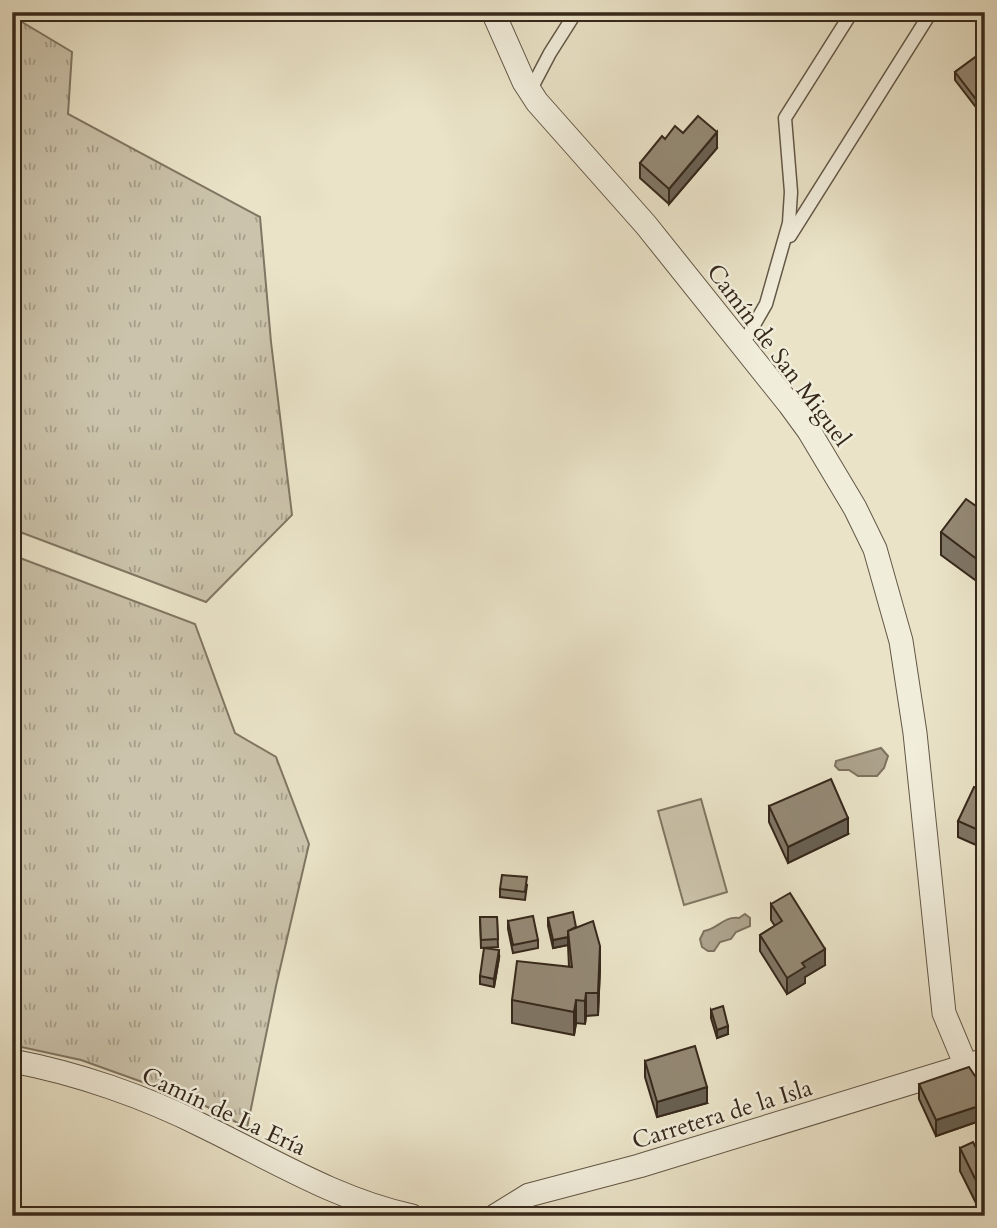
<svg xmlns="http://www.w3.org/2000/svg" width="997" height="1228" viewBox="0 0 997 1228" font-family="Cardo,serif">
	<style>
		.grass { fill: url(#grass-tufts); stroke: #807663; stroke-width: 2 }
		.garden { fill: #cbc3ab; stroke: #807663; stroke-width: 2 }
		.water { fill: #ada38d; stroke: #7d725f; stroke-width: 2 }
		.lines { fill: none; stroke-linecap: round; stroke-linejoin: round }
		.lane-casing { stroke: #635746; stroke-width: 15 }
		.street-casing { stroke: #635746; stroke-width: 25 }
		.lane { stroke: #f1eddb; stroke-width: 12 }
		.street { stroke: #f1eddb; stroke-width: 23 }
		.wall { fill: #7f7665; stroke: #36281b; stroke-width: 2 }
		.shaded-wall { fill: #686052; stroke: #36281b; stroke-width: 2 }
		.building { fill: #948975; stroke: #36281b; stroke-width: 2 }
		.labels { text-anchor: middle; stroke-width: 5; stroke-linejoin: round; paint-order: stroke }
		.street-label { font-size: 24px; fill: #36281b; stroke: #f1eddb }
	</style>
	<defs>
		<pattern id="grass-tufts" width="24" height="20" patternUnits="userSpaceOnUse" patternTransform="scale(1.75)"><rect width="24" height="20" fill="#cbc3ab"/><path d="M3 7l-1-3M5 7V3M7 7l1-3M15 17l-1-3M17 17v-4M19 17l1-3" fill="none" stroke="#a69e8a"/></pattern>
	</defs>
	<rect width="100%" height="100%" fill="#eae3c8"/>
	<filter id="stains"><feTurbulence type="fractalNoise" baseFrequency=".00286" numOctaves="4"/><feColorMatrix values="0 0 0 0 .2 0 0 0 0 .09 0 0 0 0 .02 0 0 0 .5 -.17"/></filter>
	<radialGradient id="worn" r=".72"><stop offset=".6" stop-color="#630" stop-opacity="0"/><stop offset="1" stop-color="#630" stop-opacity=".3"/></radialGradient>
	<g class="grass">
		<path d="M12,16L72,52L68,114L260,217L271,342L292,515L206,602L12,529Z"/>
		<path d="M12,555L195,624L235,733L276,757L309,844L276,986L247,1128L198,1102L81,1060L12,1045Z"/>
	</g>
	<path class="garden" d="M701,799L727,892L684,905L658,811Z"/>
	<g class="water">
		<path d="M881,748L888,756L884,768L877,776H858L849,770H839L835,766L836,761Z"/>
		<path d="M745,914L750,918V926L736,932L731,939L720,942L714,951H708L702,947L700,939L704,931C718,929 723,916 739,918Z"/>
	</g>
	<g class="lines">
		<defs>
			<g id="lane">
				<path d="M530,91L550,53L576,12"/>
				<path d="M790,236L931,12"/>
				<path d="M742,346L766,304L789,223L791,192L785,118L852,12"/>
			</g>
			<g id="street">
				<path d="M493,12L524,82L537,102L646,225L790,405L809,431L855,508L875,549L901,641L915,733L944,1013L967,1068"/>
				<path d="M12,1061C77,1073 146,1097 205,1127C273,1160 338,1200 412,1216"/>
				<path d="M495,1216L529,1195L639,1166L985,1060"/>
			</g>
		</defs>
		<use href="#lane" class="lane-casing"/>
		<use href="#street" class="street-casing"/>
		<use href="#lane" class="lane"/>
		<use href="#street" class="street"/>
	</g>
	<g class="wall">
		<path d="M985,50V119L955,80V72Z"/>
		<path d="M683,133L717,148L669,204L640,178V163L665,139Z"/>
		<path d="M983,511L982,585L941,555V532Z"/>
		<path d="M985,792V849L958,837V821Z"/>
		<path d="M769,806L848,834L788,863L769,822Z"/>
		<path d="M527,885L525,900L500,897V889Z"/>
		<path d="M771,904L825,965L805,977V983L787,994L760,951V935L775,926L771,920Z"/>
		<path d="M480,917H497L498,947L481,948Z"/>
		<path d="M548,918L576,927L600,968L598,1015L586,1016L585,1024L576,1023L574,1035L512,1023V1000L569,967L568,945L553,948L548,926Z"/>
		<path d="M508,921L538,940V948L513,953L508,929Z"/>
		<path d="M499,958L494,987L480,984V976Z"/>
		<path d="M711,1010L728,1034L717,1038L711,1018Z"/>
		<path d="M645,1061L707,1103L657,1117L645,1077Z"/>
		<path d="M919,1084L985,1091V1119L936,1136L919,1099Z"/>
		<path d="M960,1148L985,1166L981,1213L960,1171Z"/>
	</g>
	<g class="shaded-wall">
		<path d="M717,132V148L669,204V189Z"/>
		<path d="M985,559V582L982,585V563Z"/>
		<path d="M848,818V834L788,863V847Z"/>
		<path d="M568,937V945L553,948V940Z"/>
		<path d="M600,946V968L598,1015V993Z"/>
		<path d="M825,949V965L805,977V983L787,994V978L802,963Z"/>
		<path d="M499,950V958L494,987V979Z"/>
		<path d="M586,993V1016L585,1024V1001Z"/>
		<path d="M576,1000V1023L574,1035V1012Z"/>
		<path d="M728,1026V1034L717,1038V1030Z"/>
		<path d="M707,1087V1103L657,1117V1102Z"/>
		<path d="M985,1104V1119L936,1136V1120Z"/>
		<path d="M985,1189V1212L981,1213V1191Z"/>
	</g>
	<g class="building">
		<path d="M985,50V111L955,72Z"/>
		<path d="M698,116L717,132L669,189L640,163L662,136L665,139L675,126L683,133Z"/>
		<path d="M966,499L983,511L985,508V559L982,563L941,532Z"/>
		<path d="M831,779L848,818L788,847L769,806Z"/>
		<path d="M974,787L985,792V833L958,821Z"/>
		<path d="M502,875L527,877L525,892L500,889Z"/>
		<path d="M790,893L825,949L802,963L805,967L787,978L760,935L782,921L771,904Z"/>
		<path d="M573,912L576,927L568,931V937L553,940L548,918Z"/>
		<path d="M533,916L538,940L513,945L508,921Z"/>
		<path d="M480,917H497L498,939L481,940Z"/>
		<path d="M593,921L600,946L598,993H586L585,1001L576,1000L574,1012L512,1000L517,961L572,967L568,931Z"/>
		<path d="M484,948L499,950L494,979L480,976Z"/>
		<path d="M723,1006L728,1026L717,1030L711,1010Z"/>
		<path d="M695,1046L707,1087L657,1102L645,1061Z"/>
		<path d="M969,1067L985,1091V1104L936,1120L919,1084Z"/>
		<path d="M973,1142L985,1166V1189L981,1191L960,1148Z"/>
	</g>
	<g class="labels">
		<g class="street-label">
			<text transform="translate(779 355) rotate(53)" y="8">Camín de San Miguel</text>
			<text transform="translate(224 1111) rotate(25)" y="8">Camín de La Ería</text>
			<text transform="translate(722 1114) rotate(-17)" y="8">Carretera de la Isla</text>
		</g>
	</g>
	<rect width="997" height="1228" fill="none" stroke="#eae3c8" stroke-width="42"/>
	<rect x="14" y="14" width="969" height="1200" fill="none" stroke="#36281b" stroke-width="3.5"/>
	<rect x="21" y="21" width="955" height="1186" fill="none" stroke="#36281b" stroke-width="2"/>
	<rect width="100%" height="100%" filter="url(#stains)"/>
	<rect width="100%" height="100%" fill="url(#worn)"/>
</svg>
